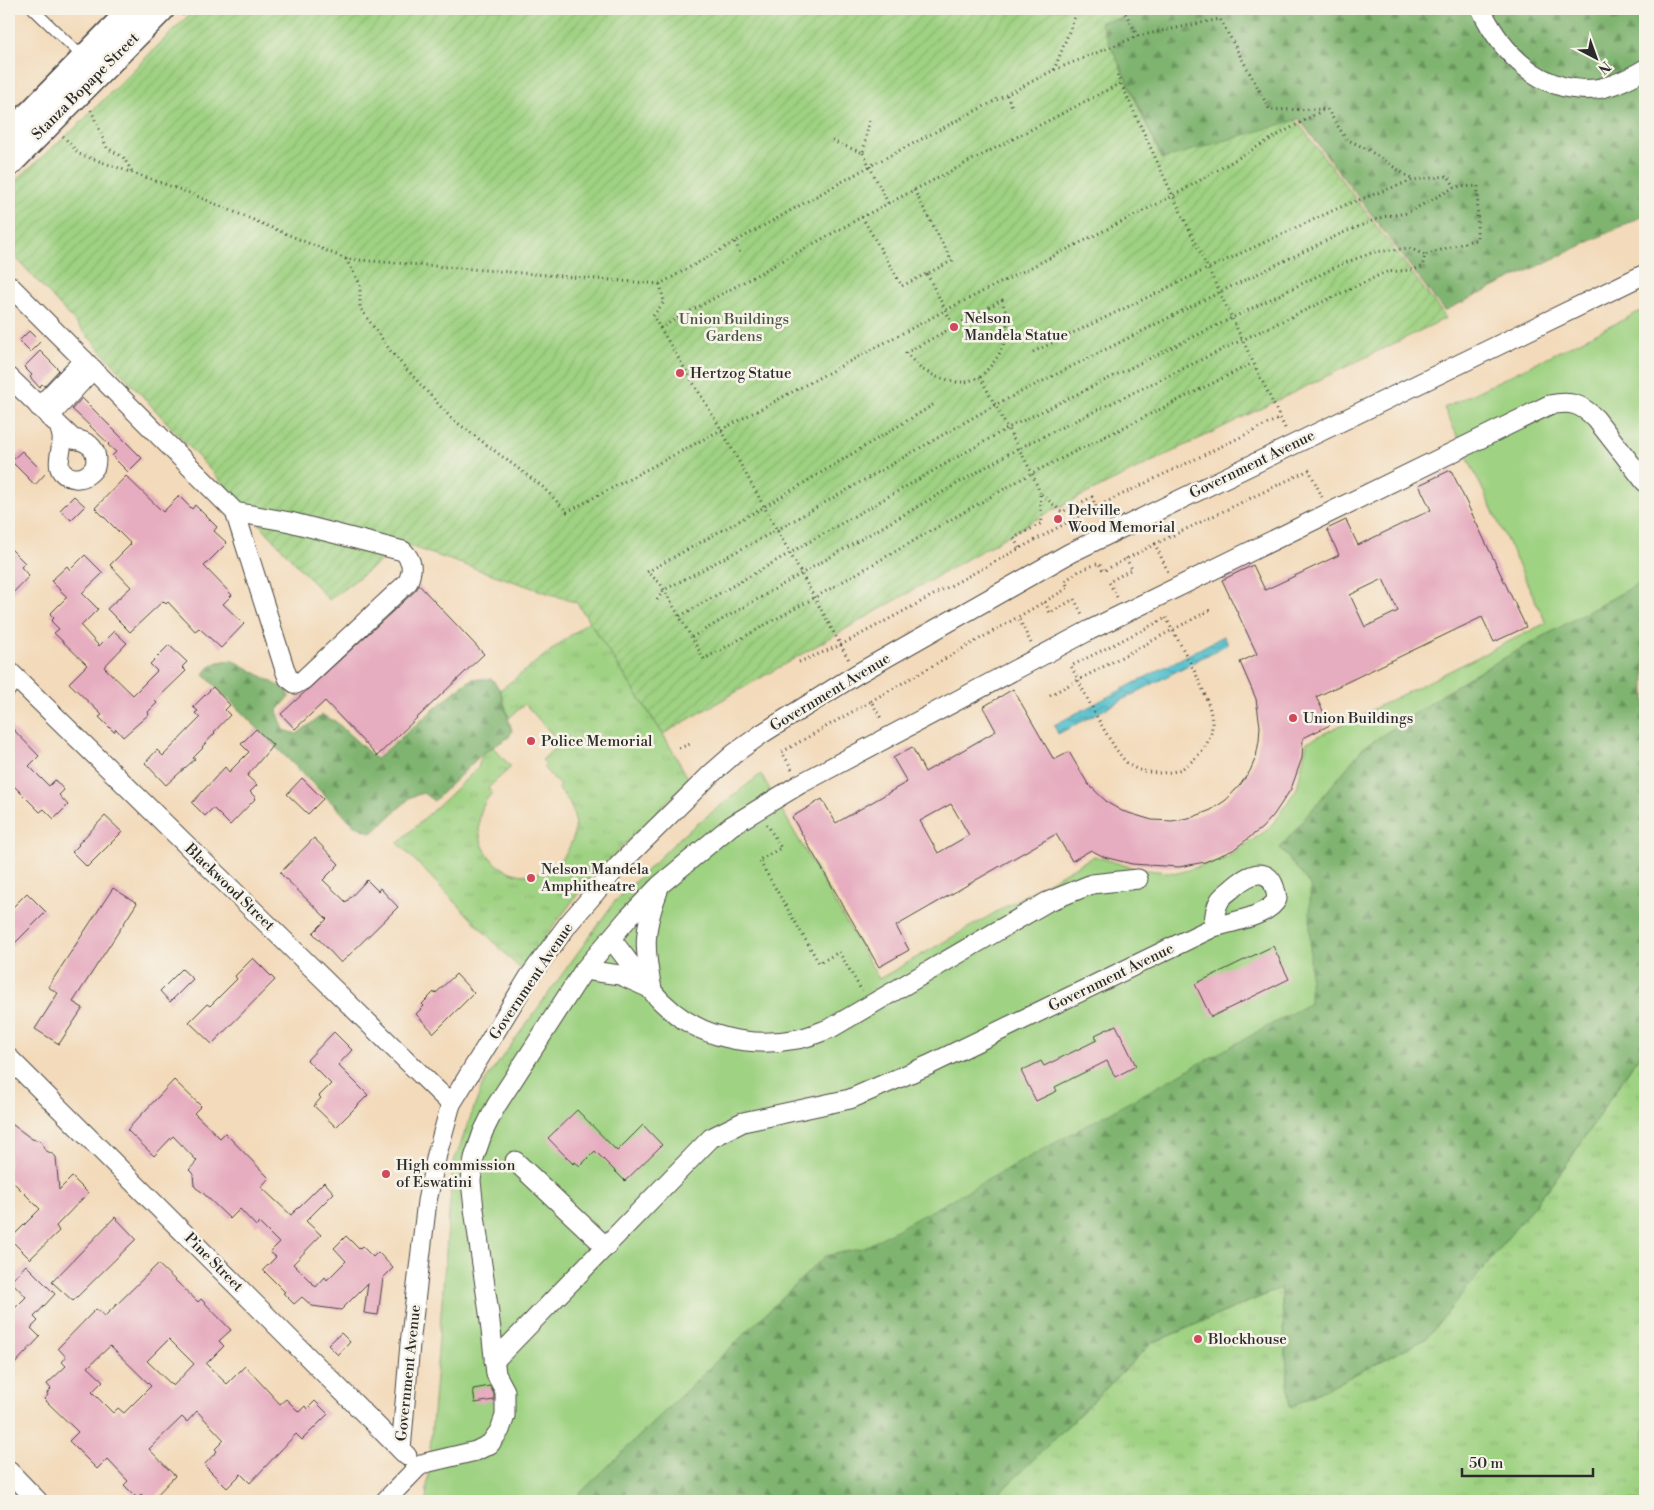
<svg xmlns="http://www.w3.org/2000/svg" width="1654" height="1510" viewBox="0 0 1654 1510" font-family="'Libre Bodoni',serif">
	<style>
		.grass { fill: url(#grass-tufts); stroke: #657e56 }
		.forest { fill: url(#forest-firs); stroke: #55704e }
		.park { fill: #9fd282; stroke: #657e56 }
		.garden { fill: url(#garden-furrows); stroke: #657e56 }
		.water { fill: url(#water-waves); stroke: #3f757c }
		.building { fill: #e6acbf; fill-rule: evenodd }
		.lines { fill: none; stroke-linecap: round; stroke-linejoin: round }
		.service-casing { stroke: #494540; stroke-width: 12 }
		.minor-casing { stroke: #494540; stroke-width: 21 }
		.secondary-casing { stroke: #494540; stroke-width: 29 }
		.path { stroke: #494540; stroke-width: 3; stroke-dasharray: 1 4; stroke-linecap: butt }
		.service { stroke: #fff; stroke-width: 10 }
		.minor { stroke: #fff; stroke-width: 19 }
		.secondary { stroke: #fff; stroke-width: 26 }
		.poi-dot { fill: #d1495b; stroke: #f7f3e8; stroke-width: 2 }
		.labels { text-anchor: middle; stroke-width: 5; stroke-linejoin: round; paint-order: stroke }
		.street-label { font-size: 15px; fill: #2b2b2b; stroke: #f7f3e8 }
		.poi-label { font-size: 15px; fill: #2b2b2b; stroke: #f7f3e8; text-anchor: start }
		.park-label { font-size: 15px; fill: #485541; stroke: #f7f3e8 }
	</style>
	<defs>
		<pattern id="grass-tufts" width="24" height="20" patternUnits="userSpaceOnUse" patternTransform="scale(1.25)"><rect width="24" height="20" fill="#9fd282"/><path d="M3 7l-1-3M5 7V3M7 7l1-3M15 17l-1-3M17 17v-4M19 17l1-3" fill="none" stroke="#89b470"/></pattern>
		<pattern id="forest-firs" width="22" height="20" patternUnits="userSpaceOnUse" patternTransform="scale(1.25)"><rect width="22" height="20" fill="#7fb470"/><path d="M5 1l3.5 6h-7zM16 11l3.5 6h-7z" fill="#68935c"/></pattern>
		<pattern id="garden-furrows" width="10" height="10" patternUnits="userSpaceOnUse" patternTransform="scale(1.25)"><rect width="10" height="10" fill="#9fd282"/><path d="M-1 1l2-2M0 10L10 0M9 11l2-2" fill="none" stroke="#89b470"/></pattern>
		<pattern id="water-waves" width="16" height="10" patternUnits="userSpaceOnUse" patternTransform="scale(1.25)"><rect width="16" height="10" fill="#53bfcc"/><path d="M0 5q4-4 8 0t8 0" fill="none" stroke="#459ba6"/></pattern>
	</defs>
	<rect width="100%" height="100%" fill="#f7f3e8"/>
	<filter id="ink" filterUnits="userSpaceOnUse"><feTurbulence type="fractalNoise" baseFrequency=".02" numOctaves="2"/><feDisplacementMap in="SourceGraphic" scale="10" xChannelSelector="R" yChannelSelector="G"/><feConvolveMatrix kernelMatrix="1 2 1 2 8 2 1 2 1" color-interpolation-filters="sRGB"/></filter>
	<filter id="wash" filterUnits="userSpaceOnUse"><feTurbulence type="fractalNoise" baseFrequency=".0096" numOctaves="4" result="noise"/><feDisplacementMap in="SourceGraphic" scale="20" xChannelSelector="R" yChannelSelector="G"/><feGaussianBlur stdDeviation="1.12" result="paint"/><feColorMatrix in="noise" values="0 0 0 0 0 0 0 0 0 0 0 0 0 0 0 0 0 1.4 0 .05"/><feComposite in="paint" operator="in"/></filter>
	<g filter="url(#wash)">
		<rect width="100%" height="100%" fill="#f3daba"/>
		<g class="grass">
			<path d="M589,621L663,734L689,780L586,883L521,970L398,843L478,768L482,754L493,747L511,767L488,788L492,793C481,804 477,820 480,835C482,847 488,857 497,864C544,902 605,832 558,789L560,786L543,767L546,764L542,760L560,743L525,704L509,718L500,690Z"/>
			<path d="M1645,1046V1501H991L1152,1343L1281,1288L1290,1407L1564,1168Z"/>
		</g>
		<g class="forest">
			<path d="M1169,9H1645V215L1444,311L1299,119L1164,161L1099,21Z"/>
			<path d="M1645,580V1046L1564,1168L1427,1338L1290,1407L1281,1288L1152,1343L991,1501H572L825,1256L863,1247L1310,885L1280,848L1363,748L1468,678Z"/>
			<path d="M233,660L288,691L289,697L277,711L284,730L297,734L322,715L335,721L376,759L459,688L472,679H492L500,690L512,731L509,737L482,754L434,801L423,793L411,797L372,833L354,825L204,675C209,663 220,661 233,660Z"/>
		</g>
		<path class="park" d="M1645,309V580L1468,678L1363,748L1280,848L1310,885V1003L863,1248L825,1256L572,1501H426L453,1164L483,1084L615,901L683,835L761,774L879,979L1094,856L1137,869L1178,873L1226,858L1270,828L1297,788L1307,742L1546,623L1444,408Z"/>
		<path class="garden" d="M195,9H1167L1100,22L1162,159L1296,120L1446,318L1049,512L663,734L577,603L403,544L329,600L9,250V186L74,129Z"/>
		<path class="water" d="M1224,636L1228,644L1058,734L1054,725Z"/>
		<g id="blocks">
			<g class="building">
				<path d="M29,331L40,342L30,352L19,341Z"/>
				<path d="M40,351L59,370L44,386L42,384L39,387L30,377L32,375L24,367Z"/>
				<path d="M82,398L142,458L128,472L112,456L116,452L108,445L109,444L72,409Z"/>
				<path d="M22,451L45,474L35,485L11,461Z"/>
				<path d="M1451,470L1526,627L1494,642L1482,617L1316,697L1330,725L1303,738L1302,758L1291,789L1273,816L1262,828L1233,850L1205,862L1179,867L1132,864L1104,857L1091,850L1072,861L1056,834L896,926L909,950L879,967L792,817L822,799L836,823L907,782L893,758L912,747L925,772L996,731L983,707L1013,689L1054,760L1069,752L1088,784L1108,803L1122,811L1152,820L1172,821L1193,817L1211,810L1226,800L1240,785L1250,771L1256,757L1259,741L1260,726L1256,699L1240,662L1257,654L1222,580L1253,565L1265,590L1339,555L1327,529L1346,520L1358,545L1431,510L1419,485ZM1383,579L1398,611L1365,627L1350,595ZM951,804L969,835L938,853L920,821Z"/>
				<path d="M126,476L163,512L179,496L192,509L195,505L217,527L214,531L227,543L204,566L232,595L223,604L244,624L221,648L199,628L195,631L168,602L166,604L163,601L130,632L107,609L131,587L110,565L131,544L95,508Z"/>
				<path d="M74,496L85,506L71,520L60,510Z"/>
				<path d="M9,547L25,563L21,567L29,576L9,597Z"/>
				<path d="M85,555L103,573L82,593L98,609L81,626L99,646L114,631L127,643L104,667L133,695L157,671L150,664L169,645L187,662L182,667L186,671L155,701L157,703L148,712L149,714L123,737L116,729L114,732L99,717L102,715L69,683L87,665L54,633L59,629L51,621L54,618L50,614L67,597L51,581L67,566L70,570Z"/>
				<path d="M419,585L484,654L377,756L325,701L295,729L281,714L416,590Z"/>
				<path d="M213,687L230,705L225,710L230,715L214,732L215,733L202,747L203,748L193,758L195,759L166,785L145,763L157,750L163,756L200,718L195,713L198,711L193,707Z"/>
				<path d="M9,725L39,756L29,766L49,786L55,780L64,790L59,795L68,805L54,819L44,809L40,812L9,781Z"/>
				<path d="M256,729L273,745L247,776L257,785L250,792L256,798L230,825L213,808L205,816L192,803L225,767L229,772L249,752L241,744Z"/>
				<path d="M302,778L323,799L308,814L287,794Z"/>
				<path d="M105,816L122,832L87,867L72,852L79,845L78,844Z"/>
				<path d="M314,838L339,864L323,880L346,902L367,880L378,891L380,888L398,907L341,963L313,933L327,919L280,873Z"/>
				<path d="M113,888L137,903L73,1002L83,1008L59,1044L35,1029L58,993L48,987Z"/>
				<path d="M27,893L46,912L9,949V911Z"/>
				<path d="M1273,946L1289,979L1211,1017L1195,984Z"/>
				<path d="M253,958L275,980L212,1044L189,1022L207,1004L210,1006L237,979L235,976Z"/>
				<path d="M182,969L193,979L170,1002L160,991Z"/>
				<path d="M456,974L474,993L434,1033L416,1014L424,1006L422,1004L434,992L435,994Z"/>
				<path d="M1116,1025L1136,1066L1115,1077L1107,1061L1055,1087L1057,1091L1036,1101L1021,1071L1041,1061L1044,1066L1097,1040L1095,1035Z"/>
				<path d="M334,1032L352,1050L338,1065L368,1095L336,1127L314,1106L321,1098L319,1096L331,1084L307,1060Z"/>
				<path d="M174,1080L201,1106L194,1113L220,1138L225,1133L269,1178L261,1187L291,1215L324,1182L334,1193L306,1221L321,1235L293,1264L316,1287L325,1277L327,1280L346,1261L334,1248L346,1236L359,1249L362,1246L373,1257L378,1252L393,1268L383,1278L378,1315L364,1313L368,1283L341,1310L312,1306L302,1297L294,1304L283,1293L285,1292L263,1270L276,1257L270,1252L279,1243L259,1223L256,1226L240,1209L230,1219L202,1192L196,1188L194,1185L193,1174L189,1170L197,1161L173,1136L154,1156L127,1130Z"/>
				<path d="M577,1110L617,1151L643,1125L662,1145L625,1181L595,1151L580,1166L575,1162L573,1164L548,1138Z"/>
				<path d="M9,1122L32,1139L41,1141L45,1150L54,1155L56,1157L59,1190L72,1177L88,1193L56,1226L59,1231L30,1259L10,1239L40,1209L9,1178Z"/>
				<path d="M115,1217L136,1239L73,1301L52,1282Z"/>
				<path d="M158,1264L198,1302L201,1299L231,1330L219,1341L224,1346L206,1364L227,1384L245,1366L280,1404L286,1399L299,1412L305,1406L307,1409L315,1401L328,1414L302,1440L296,1434L250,1483L241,1474L227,1488L204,1465L217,1451L215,1449L224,1440L197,1411L187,1422L182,1417L149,1449L175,1476L151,1501H148L141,1494L137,1498L124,1485L128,1481L107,1459L97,1469L69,1441L78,1432L44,1399L48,1395L47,1393L51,1389L47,1384L66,1366L62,1362L66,1357L58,1348L96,1309L105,1316ZM169,1339L194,1364L173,1386L147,1361ZM110,1346L151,1386L124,1413L118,1408L113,1413L92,1392L103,1381L88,1367Z"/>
				<path d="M26,1265L55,1294L34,1317L38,1321L31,1328L40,1337L9,1370V1314L26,1297L11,1281Z"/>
				<path d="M341,1333L350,1342L338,1355L328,1345Z"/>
				<path d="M490,1386L494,1394V1400L475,1403L473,1389Z"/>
			</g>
		</g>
	</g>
	<g filter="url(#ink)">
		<use href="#blocks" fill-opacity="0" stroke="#494540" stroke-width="1"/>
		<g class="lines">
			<defs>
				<g id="service">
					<path d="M33,9L84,58"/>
					<path d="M9,692L19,681"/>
				</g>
				<g id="minor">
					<path d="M1481,9C1502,54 1542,94 1595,89C1613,87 1630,78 1645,69"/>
					<path d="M9,285L235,512L285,670L288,678L296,684L303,680L408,582C413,569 413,561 403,551L290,522L235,512"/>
					<path d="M9,377L73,439C89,441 99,449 95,467C90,474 84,479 75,478C51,474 61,456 62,442C63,436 61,432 59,426"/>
					<path d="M39,407L84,360"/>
					<path d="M49,417L93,369"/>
					<path d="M9,671L451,1104"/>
					<path d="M611,939C628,960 643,983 662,1002C698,1038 749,1048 798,1039C809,1037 820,1032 831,1028L1047,902L1092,884L1138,879"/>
					<path d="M584,970L620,975L647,987"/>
					<path d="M652,989C644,948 643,930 658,891"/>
					<path d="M9,1058L407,1456"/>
					<path d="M515,1161L606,1247"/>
					<path d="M494,1361L711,1138L743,1122L850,1099L929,1065L1214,927C1231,922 1269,916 1277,899C1273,867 1255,869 1234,887C1230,891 1223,895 1220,900C1215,908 1214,919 1214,927"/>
					<path d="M401,1450L410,1344L427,1201L437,1154L451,1104L529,977L569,923L619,865L711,774L735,753L763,733L857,674L1070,553L1645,274"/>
					<path d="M9,1471L38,1501"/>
					<path d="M385,1501L418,1467L425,1463L476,1451L490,1444L500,1430L505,1416V1391L496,1374L489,1313L474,1209L471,1181L474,1158L483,1132L496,1106L584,970L629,917L660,885L731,826L800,784L1090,630L1549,405C1571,401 1580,403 1596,419L1645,482"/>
				</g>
				<g id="secondary">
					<path d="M9,136L133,9"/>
					<path d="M9,163L161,9"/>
				</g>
			</defs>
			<use href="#service" class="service-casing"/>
			<use href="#minor" class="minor-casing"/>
			<use href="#secondary" class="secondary-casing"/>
			<g class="path">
				<path d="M1123,9L1138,36"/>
				<path d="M182,15L189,9"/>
				<path d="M1054,70L1078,9"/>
				<path d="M1117,75L1173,196L1286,430"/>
				<path d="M1007,95L1013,109"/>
				<path d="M91,110L107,148L123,157L133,173"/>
				<path d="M63,136L79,154L187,192L346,259L660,284L870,166L1054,70L1138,36L1220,19L1270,110L1327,109L1346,139L1367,149L1413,180"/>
				<path d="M832,141L863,153L869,121"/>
				<path d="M863,153L888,203"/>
				<path d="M862,217L902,286L952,261L914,190"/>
				<path d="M735,242L740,253"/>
				<path d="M346,259L360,284V308L392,353L451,418L544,488L567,512L946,310L1173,196L1269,140L1325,109"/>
				<path d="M927,274L954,327"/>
				<path d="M660,284L664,302L653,316L721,429L849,660"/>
				<path d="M660,328L862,217L1121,83"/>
				<path d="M1033,352L1209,268L1345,205L1413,180L1448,176L1455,187"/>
				<path d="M980,377C1005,353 1013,333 1002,300L906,353L921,369L937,377L957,382H966L980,377L1032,473L1040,493"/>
				<path d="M933,405L764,507L647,572L660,583L704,659L814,598L1032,473L1253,363"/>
				<path d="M1155,544L1309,470L1322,497"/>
				<path d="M1019,548L1014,538L1042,523L1040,493L1062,512L1092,497L1096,507"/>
				<path d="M1117,597L1109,582L1132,569L1126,558"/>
				<path d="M657,600L664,590L777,530L995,405L1220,292L1338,235L1382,217L1407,213L1455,187L1478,186L1477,239L1425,255"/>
				<path d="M1045,602L1050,613L1074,599L1082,614"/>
				<path d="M680,616L1008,428L1342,264L1374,252L1409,248L1425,255L1422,267L1411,270L1386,272L1242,340L1019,448L692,637"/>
				<path d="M1166,618C1179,643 1214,700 1212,726C1211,743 1199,756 1186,766C1178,772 1167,773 1157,773C1149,772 1139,771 1131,766C1115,757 1081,686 1071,666Z"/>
				<path d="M1031,643L1018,617L1068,588L1065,581L1079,571L1099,563L1103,571L1155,544L1168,572"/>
				<path d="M799,662L841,645L1096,507L1280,418"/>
				<path d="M1050,695L1212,609"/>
				<path d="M871,701L1018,617"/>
				<path d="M679,748L693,743"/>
				<path d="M792,769L782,752L871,701L882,720"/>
				<path d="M767,824L781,848L759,860L819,963L839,952L862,991"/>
			</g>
			<use href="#service" class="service"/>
			<use href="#minor" class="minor"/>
			<use href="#secondary" class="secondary"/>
		</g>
	</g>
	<g class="poi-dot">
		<circle cx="954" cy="327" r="5"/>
		<circle cx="680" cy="373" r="5"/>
		<circle cx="1058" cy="519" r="5"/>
		<circle cx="1293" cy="718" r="5"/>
		<circle cx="531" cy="741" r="5"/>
		<circle cx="531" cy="878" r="5"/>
		<circle cx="386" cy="1174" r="5"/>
		<circle cx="1198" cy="1339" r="5"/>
	</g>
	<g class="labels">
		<g class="street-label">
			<text transform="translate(85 86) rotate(-45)" y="5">Stanza Bopape Street</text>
			<text transform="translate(1252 464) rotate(-26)" y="5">Government Avenue</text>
			<text transform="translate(830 692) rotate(-31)" y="5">Government Avenue</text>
			<text transform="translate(230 887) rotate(44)" y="5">Blackwood Street</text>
			<text transform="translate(1111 977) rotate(-26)" y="5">Government Avenue</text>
			<text transform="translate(531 981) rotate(-56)" y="5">Government Avenue</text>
			<text transform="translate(214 1262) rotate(45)" y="5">Pine Street</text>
			<text transform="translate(408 1373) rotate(-84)" y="5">Government Avenue</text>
		</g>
		<g class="poi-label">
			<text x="964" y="323">Nelson<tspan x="964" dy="17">Mandela Statue</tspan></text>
			<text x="690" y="378">Hertzog Statue</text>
			<text x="1068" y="515">Delville<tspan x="1068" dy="17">Wood Memorial</tspan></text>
			<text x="1303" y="723">Union Buildings</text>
			<text x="541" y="746">Police Memorial</text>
			<text x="541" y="874">Nelson Mandela<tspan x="541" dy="17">Amphitheatre</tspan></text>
			<text x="396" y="1170">High commission<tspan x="396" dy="17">of Eswatini</tspan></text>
			<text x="1208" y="1344">Blockhouse</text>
		</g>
		<g class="park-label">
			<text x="734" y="324">Union Buildings<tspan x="734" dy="17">Gardens</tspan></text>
		</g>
	</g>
	<rect width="1654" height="1510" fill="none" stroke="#f7f3e8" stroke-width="30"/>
	<g transform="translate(1596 58) rotate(139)" stroke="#f7f3e8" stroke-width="4" paint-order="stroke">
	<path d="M0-4L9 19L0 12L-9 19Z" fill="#2b2b2b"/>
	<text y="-8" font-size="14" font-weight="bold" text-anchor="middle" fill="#2b2b2b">N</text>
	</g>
	<path d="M1462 1468v8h131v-8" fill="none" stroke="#2b2b2b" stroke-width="2.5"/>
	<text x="1469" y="1468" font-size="15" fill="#2b2b2b" stroke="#f7f3e8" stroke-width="4" paint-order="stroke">50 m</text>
</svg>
